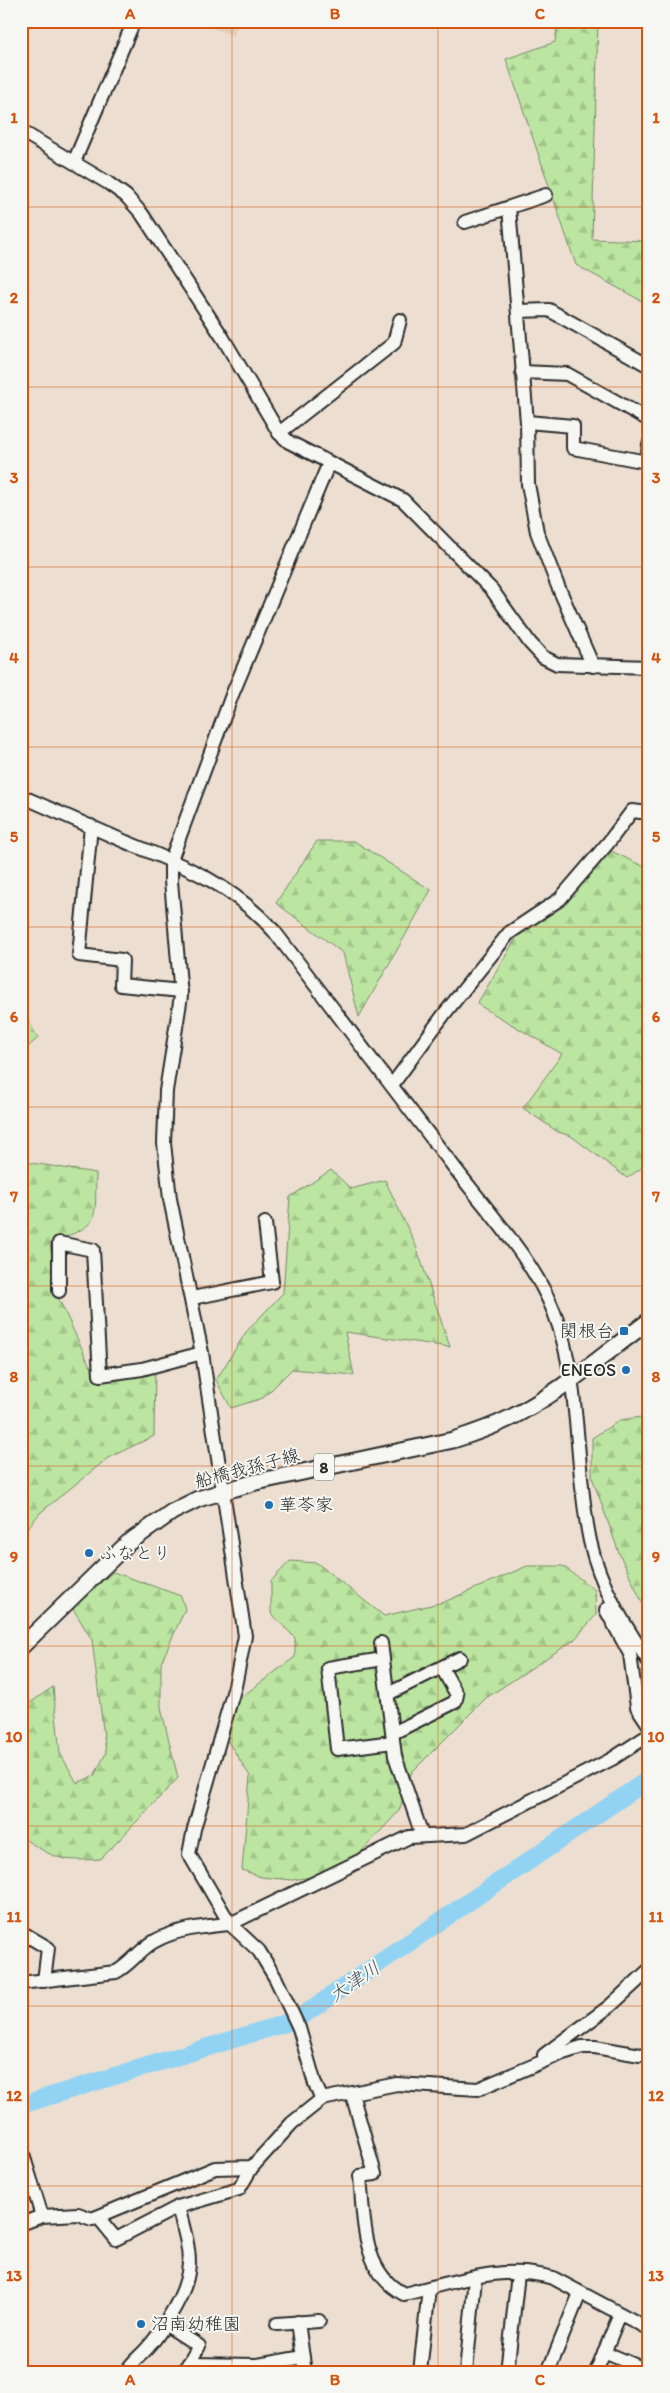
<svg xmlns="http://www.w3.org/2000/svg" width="670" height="2393" viewBox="0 0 670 2393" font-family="Itim,'Klee One',sans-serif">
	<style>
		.built { fill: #e5cfba }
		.forest { fill: url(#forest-firs); stroke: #748866 }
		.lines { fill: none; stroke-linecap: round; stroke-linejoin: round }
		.river { stroke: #92d3f3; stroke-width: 18 }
		.minor-casing { stroke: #2b2b2b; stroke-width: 16 }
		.major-casing { stroke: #2b2b2b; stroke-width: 19 }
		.minor { stroke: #f6f6f2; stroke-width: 12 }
		.major { stroke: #f6f6f2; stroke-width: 15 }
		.grid { fill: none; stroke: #d5540f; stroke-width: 1; stroke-opacity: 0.55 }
		.poi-dot { fill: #1f6fb2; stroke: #f6f6f2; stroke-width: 2 }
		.labels { text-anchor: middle; stroke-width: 4; stroke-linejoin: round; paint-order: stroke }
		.shield { fill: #f6f6f2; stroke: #686867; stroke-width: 1 }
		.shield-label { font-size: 16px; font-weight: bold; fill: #2b2b2b }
		.poi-label { font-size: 18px; fill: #2b2b2b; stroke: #f6f6f2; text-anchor: start }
		.street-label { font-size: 18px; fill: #2b2b2b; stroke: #f6f6f2 }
		.water-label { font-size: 19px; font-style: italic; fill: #45555d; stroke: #f6f6f2 }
		.neatline { fill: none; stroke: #d5540f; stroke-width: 2 }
		.grid-label { font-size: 16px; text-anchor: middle; font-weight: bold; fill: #d5540f }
	</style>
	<defs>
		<pattern id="forest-firs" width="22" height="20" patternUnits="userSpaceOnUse" patternTransform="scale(1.25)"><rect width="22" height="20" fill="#bce5a1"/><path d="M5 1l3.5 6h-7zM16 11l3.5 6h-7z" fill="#a2c58b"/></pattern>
	</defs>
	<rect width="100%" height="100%" fill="#ecdfd1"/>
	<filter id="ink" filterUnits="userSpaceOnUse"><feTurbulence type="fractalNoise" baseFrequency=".02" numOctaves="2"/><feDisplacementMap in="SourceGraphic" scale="10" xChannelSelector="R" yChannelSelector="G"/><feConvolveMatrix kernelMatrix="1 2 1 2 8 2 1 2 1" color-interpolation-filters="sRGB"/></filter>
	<g filter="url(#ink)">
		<path class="built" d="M192,21H239L234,36Z"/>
		<g class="forest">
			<path d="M558,21H598L592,239L649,241V305L576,265L506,59L555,42Z"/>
			<path d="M317,841H354L431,890L359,1017L343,953L276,903Z"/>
			<path d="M611,851L649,869V1163L627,1178L571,1136L558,1132L523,1108L562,1054L477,1004L518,935L568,900Z"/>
			<path d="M21,1008L38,1038L21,1053Z"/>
			<path d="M25,1162L96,1173C95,1227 100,1223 50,1243L57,1295L90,1366L155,1368L154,1436L108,1458L41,1512L21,1535V1174Z"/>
			<path d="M331,1170L351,1189L385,1180L416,1246L450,1347L345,1332L354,1375L292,1369L263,1398L231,1408L216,1380L246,1332L283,1293L290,1197Z"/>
			<path d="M649,1416V1617L619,1553L592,1477V1438L620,1420Z"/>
			<path d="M290,1561L317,1563L384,1616L444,1602L527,1566H563L595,1590L596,1615L574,1640L486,1698L412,1772L399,1811L351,1863L324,1875L292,1880L261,1877L242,1870L250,1776L225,1737L236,1701L295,1657V1638L271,1613V1581Z"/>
			<path d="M113,1572L181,1596L185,1609L161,1663V1708L178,1778L101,1859C60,1862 56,1859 21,1837V1709L53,1687L60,1753L77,1783L94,1776L106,1753L92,1640L72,1607Z"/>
		</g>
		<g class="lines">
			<path class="river" d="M21,2105L286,2023L303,2015L649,1779"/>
			<defs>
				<g id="minor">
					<path d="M21,131L108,183L126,196L142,214L223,338L279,433L289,442L403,500L492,590L530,643L543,657L557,664L649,667"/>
					<path d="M74,162L134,21"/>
					<path d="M509,208L527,422L528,484L537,532L557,584L593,666"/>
					<path d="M465,222L546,195"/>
					<path d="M518,311L549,310L649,366"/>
					<path d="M522,372L567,374L649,420"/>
					<path d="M527,422L573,426V448L647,462L649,444"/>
					<path d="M279,433L394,343L400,320"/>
					<path d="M329,463L232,695L171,860V881L181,996L166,1091L164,1143L170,1199L202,1353L245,1636L235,1686L194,1829L189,1854L230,1924L259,1951L276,1979L299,2028L315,2084L322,2099L397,2084L478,2089L563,2053L582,2047H595L640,2055L649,2053"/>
					<path d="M21,796C56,811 91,827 126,842C185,866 230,883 274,931C333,1008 391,1086 451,1163C486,1210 532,1257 554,1312C582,1385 574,1466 590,1541C600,1587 624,1624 649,1662"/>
					<path d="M91,826L79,955L122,960L121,985L181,991"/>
					<path d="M392,1085L445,1013L509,933L560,899L608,843L632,811L649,813"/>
					<path d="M59,1291V1243L93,1250L100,1375L142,1369L202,1353"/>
					<path d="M192,1298L272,1282L265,1223"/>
					<path d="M613,1605L606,1610L630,1654L637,1707L649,1725"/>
					<path d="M381,1643L395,1756L422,1835"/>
					<path d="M383,1659L328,1668L337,1749L393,1742"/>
					<path d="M388,1694L460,1658"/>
					<path d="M393,1733L455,1702L457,1695L442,1668"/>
					<path d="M21,1932L48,1948L44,1981"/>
					<path d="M21,1983L116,1972C131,1964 140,1949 155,1941C176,1929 206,1926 230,1924L409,1837L466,1834L612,1759L649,1735"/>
					<path d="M544,2055L610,2006L649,1970"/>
					<path d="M352,2094L375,2174L360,2176C364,2216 361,2273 404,2294C452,2283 504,2263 553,2278L649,2329"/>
					<path d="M21,2148L42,2216"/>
					<path d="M98,2217L116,2239L178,2207L239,2189L252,2167"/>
					<path d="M21,2224L42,2216L78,2214L92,2219L215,2168L252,2167L292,2123L322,2099"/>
					<path d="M298,2322L305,2372"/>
					<path d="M165,2324L199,2346L184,2372"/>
					<path d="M277,2324L319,2321"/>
					<path d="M604,2352L649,2371"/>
					<path d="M188,2364L258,2365L259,2372"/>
					<path d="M258,2365L303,2357"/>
					<path d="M126,2372C133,2360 141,2356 149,2346C157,2338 163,2327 169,2317C197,2273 191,2255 178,2207"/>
					<path d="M420,2372L429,2288"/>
					<path d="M466,2372L475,2278"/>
					<path d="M507,2372L518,2274"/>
					<path d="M548,2372L580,2293"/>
					<path d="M596,2372L620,2314"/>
				</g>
				<path id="major" d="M21,1647L128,1543L172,1512L198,1499L256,1482L453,1440C472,1434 492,1427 510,1418C560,1393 604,1354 649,1321"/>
			</defs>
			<use href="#minor" class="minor-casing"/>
			<use href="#major" class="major-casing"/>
			<use href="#minor" class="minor"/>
			<use href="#major" class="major"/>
		</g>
	</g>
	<path class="grid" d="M232,21V2372M438,21V2372M21,207H649M21,387H649M21,567H649M21,747H649M21,927H649M21,1107H649M21,1286H649M21,1466H649M21,1646H649M21,1826H649M21,2006H649M21,2186H649"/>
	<g class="poi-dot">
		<rect x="619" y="1326" width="10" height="10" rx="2.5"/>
		<circle cx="626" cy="1370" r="5"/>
		<circle cx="269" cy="1505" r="5"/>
		<circle cx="89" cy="1553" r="5"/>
		<circle cx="141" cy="2324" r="5"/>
	</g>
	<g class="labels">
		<rect class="shield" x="314" y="1453.5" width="20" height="27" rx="4"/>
		<g class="shield-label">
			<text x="324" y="1473">8</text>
		</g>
		<g class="poi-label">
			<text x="614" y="1337" text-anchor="end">関根台</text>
			<text x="616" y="1376" text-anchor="end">ENEOS</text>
			<text x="279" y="1511">華苓家</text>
			<text x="99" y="1559">ふなとり</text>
			<text x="151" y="2330">沼南幼稚園</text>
		</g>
		<g class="street-label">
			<text transform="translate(247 1468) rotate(-15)" y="6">船橋我孫子線</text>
		</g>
		<g class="water-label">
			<text transform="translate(354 1981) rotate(-34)" y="7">大津川</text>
		</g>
	</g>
	<rect width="670" height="2393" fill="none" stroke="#f6f6f2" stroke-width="55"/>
	<rect x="28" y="28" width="614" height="2338" class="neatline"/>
	<g class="grid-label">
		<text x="130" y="19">A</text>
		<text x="335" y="19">B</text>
		<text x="540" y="19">C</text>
		<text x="14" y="123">1</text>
		<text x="656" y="123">1</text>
		<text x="14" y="303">2</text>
		<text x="656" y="303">2</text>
		<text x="14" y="483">3</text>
		<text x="656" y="483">3</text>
		<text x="14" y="663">4</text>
		<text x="656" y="663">4</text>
		<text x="14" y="842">5</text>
		<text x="656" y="842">5</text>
		<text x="14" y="1022">6</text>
		<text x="656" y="1022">6</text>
		<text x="14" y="1202">7</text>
		<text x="656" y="1202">7</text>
		<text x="14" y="1382">8</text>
		<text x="656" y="1382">8</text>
		<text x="14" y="1562">9</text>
		<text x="656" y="1562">9</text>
		<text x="14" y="1742">10</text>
		<text x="656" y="1742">10</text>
		<text x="14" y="1922">11</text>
		<text x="656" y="1922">11</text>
		<text x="14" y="2101">12</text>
		<text x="656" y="2101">12</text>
		<text x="14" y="2281">13</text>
		<text x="656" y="2281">13</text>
		<text x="130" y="2385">A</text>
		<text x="335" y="2385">B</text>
		<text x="540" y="2385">C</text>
	</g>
</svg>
